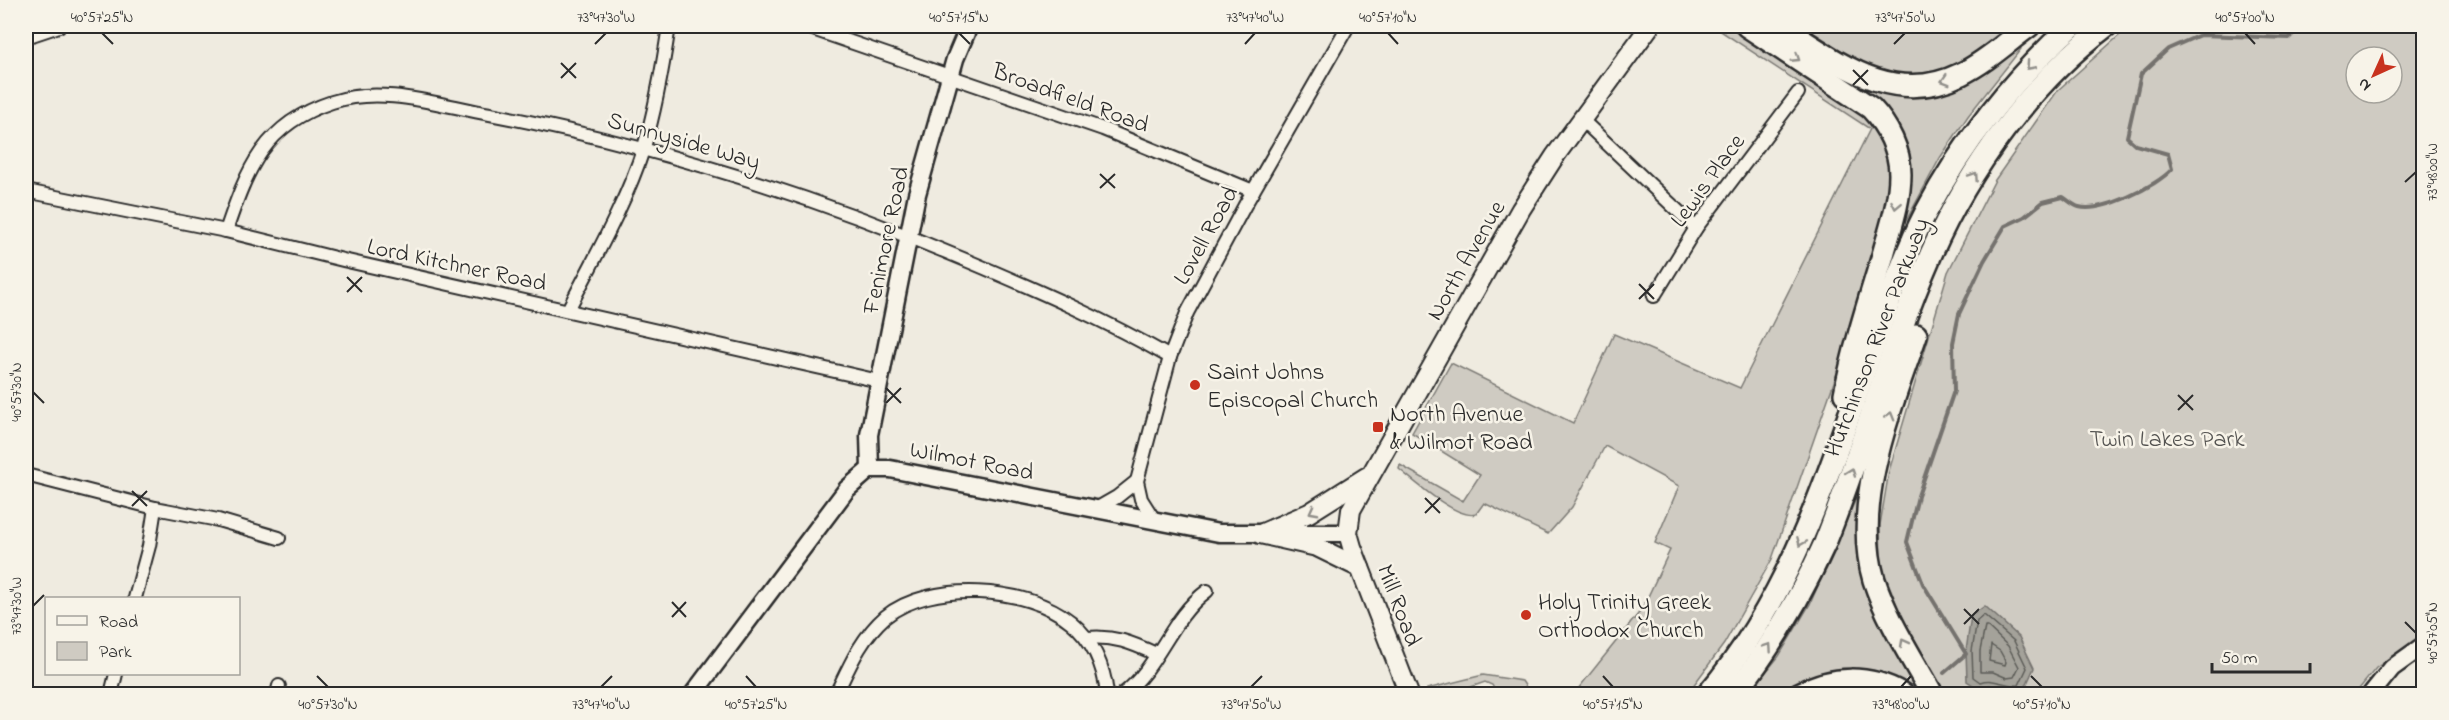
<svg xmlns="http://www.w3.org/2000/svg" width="2449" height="720" viewBox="0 0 2449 720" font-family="'Indie Flower',sans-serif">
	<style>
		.green { fill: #cfcbc2; stroke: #7d7b76; stroke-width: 1.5; fill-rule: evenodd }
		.water { fill: #a4a29a; stroke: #74726e; stroke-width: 1.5 }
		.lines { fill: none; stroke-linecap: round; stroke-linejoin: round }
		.shore { stroke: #5b5b57; stroke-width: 1.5 }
		.stream { stroke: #74726e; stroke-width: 4 }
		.street-casing { stroke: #2b2b2b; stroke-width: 16 }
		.secondary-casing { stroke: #2b2b2b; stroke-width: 21 }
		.primary-casing { stroke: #2b2b2b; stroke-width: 22 }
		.highway-casing { stroke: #2b2b2b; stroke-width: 26 }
		.street { stroke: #f7f3e8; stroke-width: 12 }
		.secondary { stroke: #f7f3e8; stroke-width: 16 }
		.primary { stroke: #f7f3e8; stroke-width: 18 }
		.highway { stroke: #f7f3e8; stroke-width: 21 }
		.oneway { stroke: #918f8a }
		.ticks { fill: none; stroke: #2b2b2b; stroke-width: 2 }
		.poi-dot { fill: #c8321e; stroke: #f7f3e8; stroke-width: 2 }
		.labels { text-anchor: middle; stroke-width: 5; stroke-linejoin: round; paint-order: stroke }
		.street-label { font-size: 24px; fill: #2b2b2b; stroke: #f7f3e8 }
		.poi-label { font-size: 24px; fill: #2b2b2b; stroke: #f7f3e8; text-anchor: start }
		.park-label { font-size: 24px; fill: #545351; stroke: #f7f3e8 }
		.neatline { fill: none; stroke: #2b2b2b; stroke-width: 2 }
		.ticks-label { font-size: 15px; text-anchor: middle; fill: #2b2b2b }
	</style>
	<rect width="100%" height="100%" fill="#efebe0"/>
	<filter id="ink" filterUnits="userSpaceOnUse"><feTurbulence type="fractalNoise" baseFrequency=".0167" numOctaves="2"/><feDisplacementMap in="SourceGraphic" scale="12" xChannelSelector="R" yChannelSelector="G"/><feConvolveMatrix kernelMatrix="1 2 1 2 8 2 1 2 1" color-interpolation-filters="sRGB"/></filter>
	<g filter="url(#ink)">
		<g class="green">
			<path d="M1713,26H1732L1847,100L1872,121L1884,141L1892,167L1888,205L1856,319L1772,559L1724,644L1687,694H1574L1642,609L1670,550L1655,543L1679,486L1605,446L1572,507L1548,534L1484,503L1476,514C1457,520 1414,481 1399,469L1400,465L1463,501L1480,475L1412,433L1451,363L1573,423L1614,334L1740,388L1870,129Z"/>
			<path d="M1803,26H2011L1965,61L1934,73L1904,75L1867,67Z"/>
			<path d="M2130,26H2423V635L2376,668L2355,694H1944L1901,615L1881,565L1880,525L1889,471L1948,272L1995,180L2058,90ZM2356,57H2392V93H2356Z"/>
			<path d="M2017,46L2021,49L1968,116L1940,158L1899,234L1902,146L1829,70L1887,91Z"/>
			<path d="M1861,487L1859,522L1924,694H1914L1907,687L1821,677L1785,694H1748L1779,656L1810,604Z"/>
			<path d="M1483,675L1522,681L1526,687L1520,694H1497L1492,685L1485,682L1451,694H1429L1427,689Z"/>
		</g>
		<path class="water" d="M1985,606L2019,637L2034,668L2024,690L2005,692L1990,685L1979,689L1967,681L1966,651L1971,616Z"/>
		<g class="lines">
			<g class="shore">
				<path d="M1984,615L2014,641L2027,668L2019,685C2003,687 1996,677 1980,682L1973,677L1972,651L1977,621Z"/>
				<path d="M1985,627H1988L2008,646L2019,667L2014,677L2007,678L1993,672H1980V651Z"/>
				<path d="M1991,645L2000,651L2006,662L2005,665L1989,661Z"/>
			</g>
			<path class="stream" d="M1944,673L1966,654L1923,584L1907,542L1918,496L1954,391L1953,343L1959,314L1984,261L2005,226L2024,217L2043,202L2063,197C2068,200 2074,206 2079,207C2102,213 2157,186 2172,169L2168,154L2136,145L2127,137L2141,74L2168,49L2200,35L2289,38L2294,33L2295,26"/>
			<defs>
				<g id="street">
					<path d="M804,26L1103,129L1253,191"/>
					<path d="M26,37L59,26"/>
					<path d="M1581,119L1696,228"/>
					<path d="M26,191L226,231L343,260L879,381"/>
					<path d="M226,231C247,169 264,124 332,102C382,85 439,105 490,114C656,146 812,195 968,261C1037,290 1105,320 1170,357"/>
					<path d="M1654,296L1696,228L1798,93"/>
					<path d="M568,310C595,257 626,203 644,147C656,108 663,66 669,26"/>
					<path d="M26,475L155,508L218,520L279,538"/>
					<path d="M1096,509L1117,497L1137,481"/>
					<path d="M1155,521L1141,499L1137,481L1170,357L1187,313L1245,205L1348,26"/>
					<path d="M135,598L149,546L155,508"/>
					<path d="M1087,638C1113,635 1132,643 1156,654"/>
					<path d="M111,694L116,674"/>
					<path d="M277,694L279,686"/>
					<path d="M836,694C849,667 861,638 885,617C930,580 1027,586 1071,622C1093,640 1104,667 1107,694"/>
					<path d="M1123,694C1159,667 1170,618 1207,591"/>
				</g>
				<g id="secondary">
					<path d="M870,469L869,435L917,194L955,59L969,26"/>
					<path d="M693,694L847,489L870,469H890L1219,533H1348"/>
					<path d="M2371,694L2392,668L2424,645"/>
				</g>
				<g id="primary">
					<path d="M1260,534L1309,513L1366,477"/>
					<path d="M1260,534L1317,547L1360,568"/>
					<path d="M1409,694L1352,547L1348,533L1351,510L1521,209L1555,156L1650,26"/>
				</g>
				<g id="highway">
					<path d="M1747,26L1871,108C1888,126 1900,150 1900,174C1900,202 1890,229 1883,255C1869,301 1854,347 1845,394"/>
					<path d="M1780,26C1836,61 1892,108 1961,74C1986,62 2007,42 2029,26"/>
					<path d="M1916,335C1891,408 1851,503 1874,580C1887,620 1912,658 1932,694"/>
					<path d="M1708,694C1795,592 1832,461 1877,336C1892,295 1905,253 1925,214C1962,144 2013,78 2072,26"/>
					<path d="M1734,694C1771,648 1800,598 1825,543C1863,448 1890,348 1931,254C1969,168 2031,83 2106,26"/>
					<path d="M1799,694C1832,676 1869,675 1902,694"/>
				</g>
			</defs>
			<use href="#street" class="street-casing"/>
			<use href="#secondary" class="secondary-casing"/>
			<use href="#primary" class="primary-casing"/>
			<use href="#highway" class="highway-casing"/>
			<use href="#street" class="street"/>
			<use href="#secondary" class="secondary"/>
			<use href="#primary" class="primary"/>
			<use href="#highway" class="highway"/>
		</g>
		<defs><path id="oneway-chevron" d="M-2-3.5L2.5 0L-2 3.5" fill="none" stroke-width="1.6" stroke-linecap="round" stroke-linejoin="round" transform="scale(1.5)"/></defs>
		<g class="oneway">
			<use href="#oneway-chevron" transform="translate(1796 58) rotate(33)"/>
			<use href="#oneway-chevron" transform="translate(2030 66) rotate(132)"/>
			<use href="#oneway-chevron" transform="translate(1945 80) rotate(163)"/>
			<use href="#oneway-chevron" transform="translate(1974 176) rotate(-56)"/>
			<use href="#oneway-chevron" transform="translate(1896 205) rotate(101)"/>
			<use href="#oneway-chevron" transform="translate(1890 416) rotate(-74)"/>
			<use href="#oneway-chevron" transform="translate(1851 472) rotate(-70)"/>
			<use href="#oneway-chevron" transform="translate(1313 511) rotate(152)"/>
			<use href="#oneway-chevron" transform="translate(1801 542) rotate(113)"/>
			<use href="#oneway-chevron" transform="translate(1904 643) rotate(-118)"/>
			<use href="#oneway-chevron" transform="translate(1768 647) rotate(-56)"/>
		</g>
	</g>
	<path class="ticks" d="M102,33L113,44M959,33L970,44M1388,33L1398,44M2245,33L2255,44M595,44L606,33M1245,44L1255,33M1894,44L1905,33M561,63L576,78M1853,70L1868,85M561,78L576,63M1853,85L1868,70M1100,174L1115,188M2405,182L2416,172M1100,188L1115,174M347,277L362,292M1639,284L1654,299M347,292L362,277M1639,299L1654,284M886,388L901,403M33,392L44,403M2178,395L2193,410M886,403L901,388M2178,410L2193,395M132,491L147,506M1425,498L1440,513M132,506L147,491M1425,513L1440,498M672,602L686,617M33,606L44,595M1964,609L1979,624M672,617L686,602M2405,622L2416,633M1964,624L1979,609M317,676L328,687M746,676L756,687M1603,676L1613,687M2031,676L2042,687M601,687L612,676M1251,687L1262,676M1901,687L1911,676"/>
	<g class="poi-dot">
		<circle cx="1195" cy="385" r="6"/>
		<rect x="1372" y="421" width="12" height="12" rx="3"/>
		<circle cx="1526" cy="615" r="6"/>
	</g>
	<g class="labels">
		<g class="street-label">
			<text transform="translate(1071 97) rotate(20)" y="8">Broadfield Road</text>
			<text transform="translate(684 140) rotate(16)" y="8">Sunnyside Way</text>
			<text transform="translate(1707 180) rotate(-54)" y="8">Lewis Place</text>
			<text transform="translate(1205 235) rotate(-61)" y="8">Lovell Road</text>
			<text transform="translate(885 240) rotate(-78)" y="8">Fenimore Road</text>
			<text transform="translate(1465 260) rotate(-60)" y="8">North Avenue</text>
			<text transform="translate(457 264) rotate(12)" y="8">Lord Kitchner Road</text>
			<text transform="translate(1876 337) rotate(-69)" y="8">Hutchinson River Parkway</text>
			<text transform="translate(972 460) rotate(11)" y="8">Wilmot Road</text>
			<text transform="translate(1400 605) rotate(69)" y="8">Mill Road</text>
		</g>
		<g class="poi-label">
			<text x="1207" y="379">Saint Johns<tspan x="1207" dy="28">Episcopal Church</tspan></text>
			<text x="1390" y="421">North Avenue<tspan x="1390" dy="28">&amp; Wilmot Road</tspan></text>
			<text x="1538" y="609">Holy Trinity Greek<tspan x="1538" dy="28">Orthodox Church</tspan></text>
		</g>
		<g class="park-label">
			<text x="2167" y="446">Twin Lakes Park</text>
		</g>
	</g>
	<rect width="2449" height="720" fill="none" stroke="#f7f3e8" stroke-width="66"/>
	<rect x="45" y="597" width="195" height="78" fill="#f7f3e8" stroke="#a5a39c" stroke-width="1.5"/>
	<rect x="57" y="616" width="30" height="9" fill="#f7f3e8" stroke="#a5a39c" stroke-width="1.5"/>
	<text x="99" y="627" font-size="18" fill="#2b2b2b">Road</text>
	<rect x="57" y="642" width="30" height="18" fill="#cfcbc2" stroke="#a5a39c" stroke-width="1.5"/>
	<text x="99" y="657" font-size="18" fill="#2b2b2b">Park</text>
	<g transform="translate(2374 75) rotate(225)"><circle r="28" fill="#f7f3e8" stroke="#a5a39c" stroke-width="1.5"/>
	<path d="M0-4.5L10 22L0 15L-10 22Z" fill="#c8321e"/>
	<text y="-9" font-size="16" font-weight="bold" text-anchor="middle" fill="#2b2b2b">N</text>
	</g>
	<path d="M2212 663v9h98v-9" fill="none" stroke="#2b2b2b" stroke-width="3"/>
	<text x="2221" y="663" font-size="18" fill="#2b2b2b" stroke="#f7f3e8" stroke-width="4.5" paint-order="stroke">50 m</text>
	<rect x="33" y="33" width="2383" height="654" class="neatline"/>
	<g class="ticks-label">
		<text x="102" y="22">40°57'25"N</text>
		<text x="606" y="22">73°47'30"W</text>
		<text x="959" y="22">40°57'15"N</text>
		<text x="1255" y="22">73°47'40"W</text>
		<text x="1388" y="22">40°57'10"N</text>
		<text x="1905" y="22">73°47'50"W</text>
		<text x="2245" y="22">40°57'00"N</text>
		<text transform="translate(2432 172) rotate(-90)" y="5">73°48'00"W</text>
		<text transform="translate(16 392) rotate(-90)" y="5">40°57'30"N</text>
		<text transform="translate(16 606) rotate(-90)" y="5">73°47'30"W</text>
		<text transform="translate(2432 633) rotate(-90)" y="5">40°57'05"N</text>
		<text x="328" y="709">40°57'30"N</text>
		<text x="601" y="709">73°47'40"W</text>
		<text x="756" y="709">40°57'25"N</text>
		<text x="1251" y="709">73°47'50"W</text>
		<text x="1613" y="709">40°57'15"N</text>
		<text x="1901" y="709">73°48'00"W</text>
		<text x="2042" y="709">40°57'10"N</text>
	</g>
</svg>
